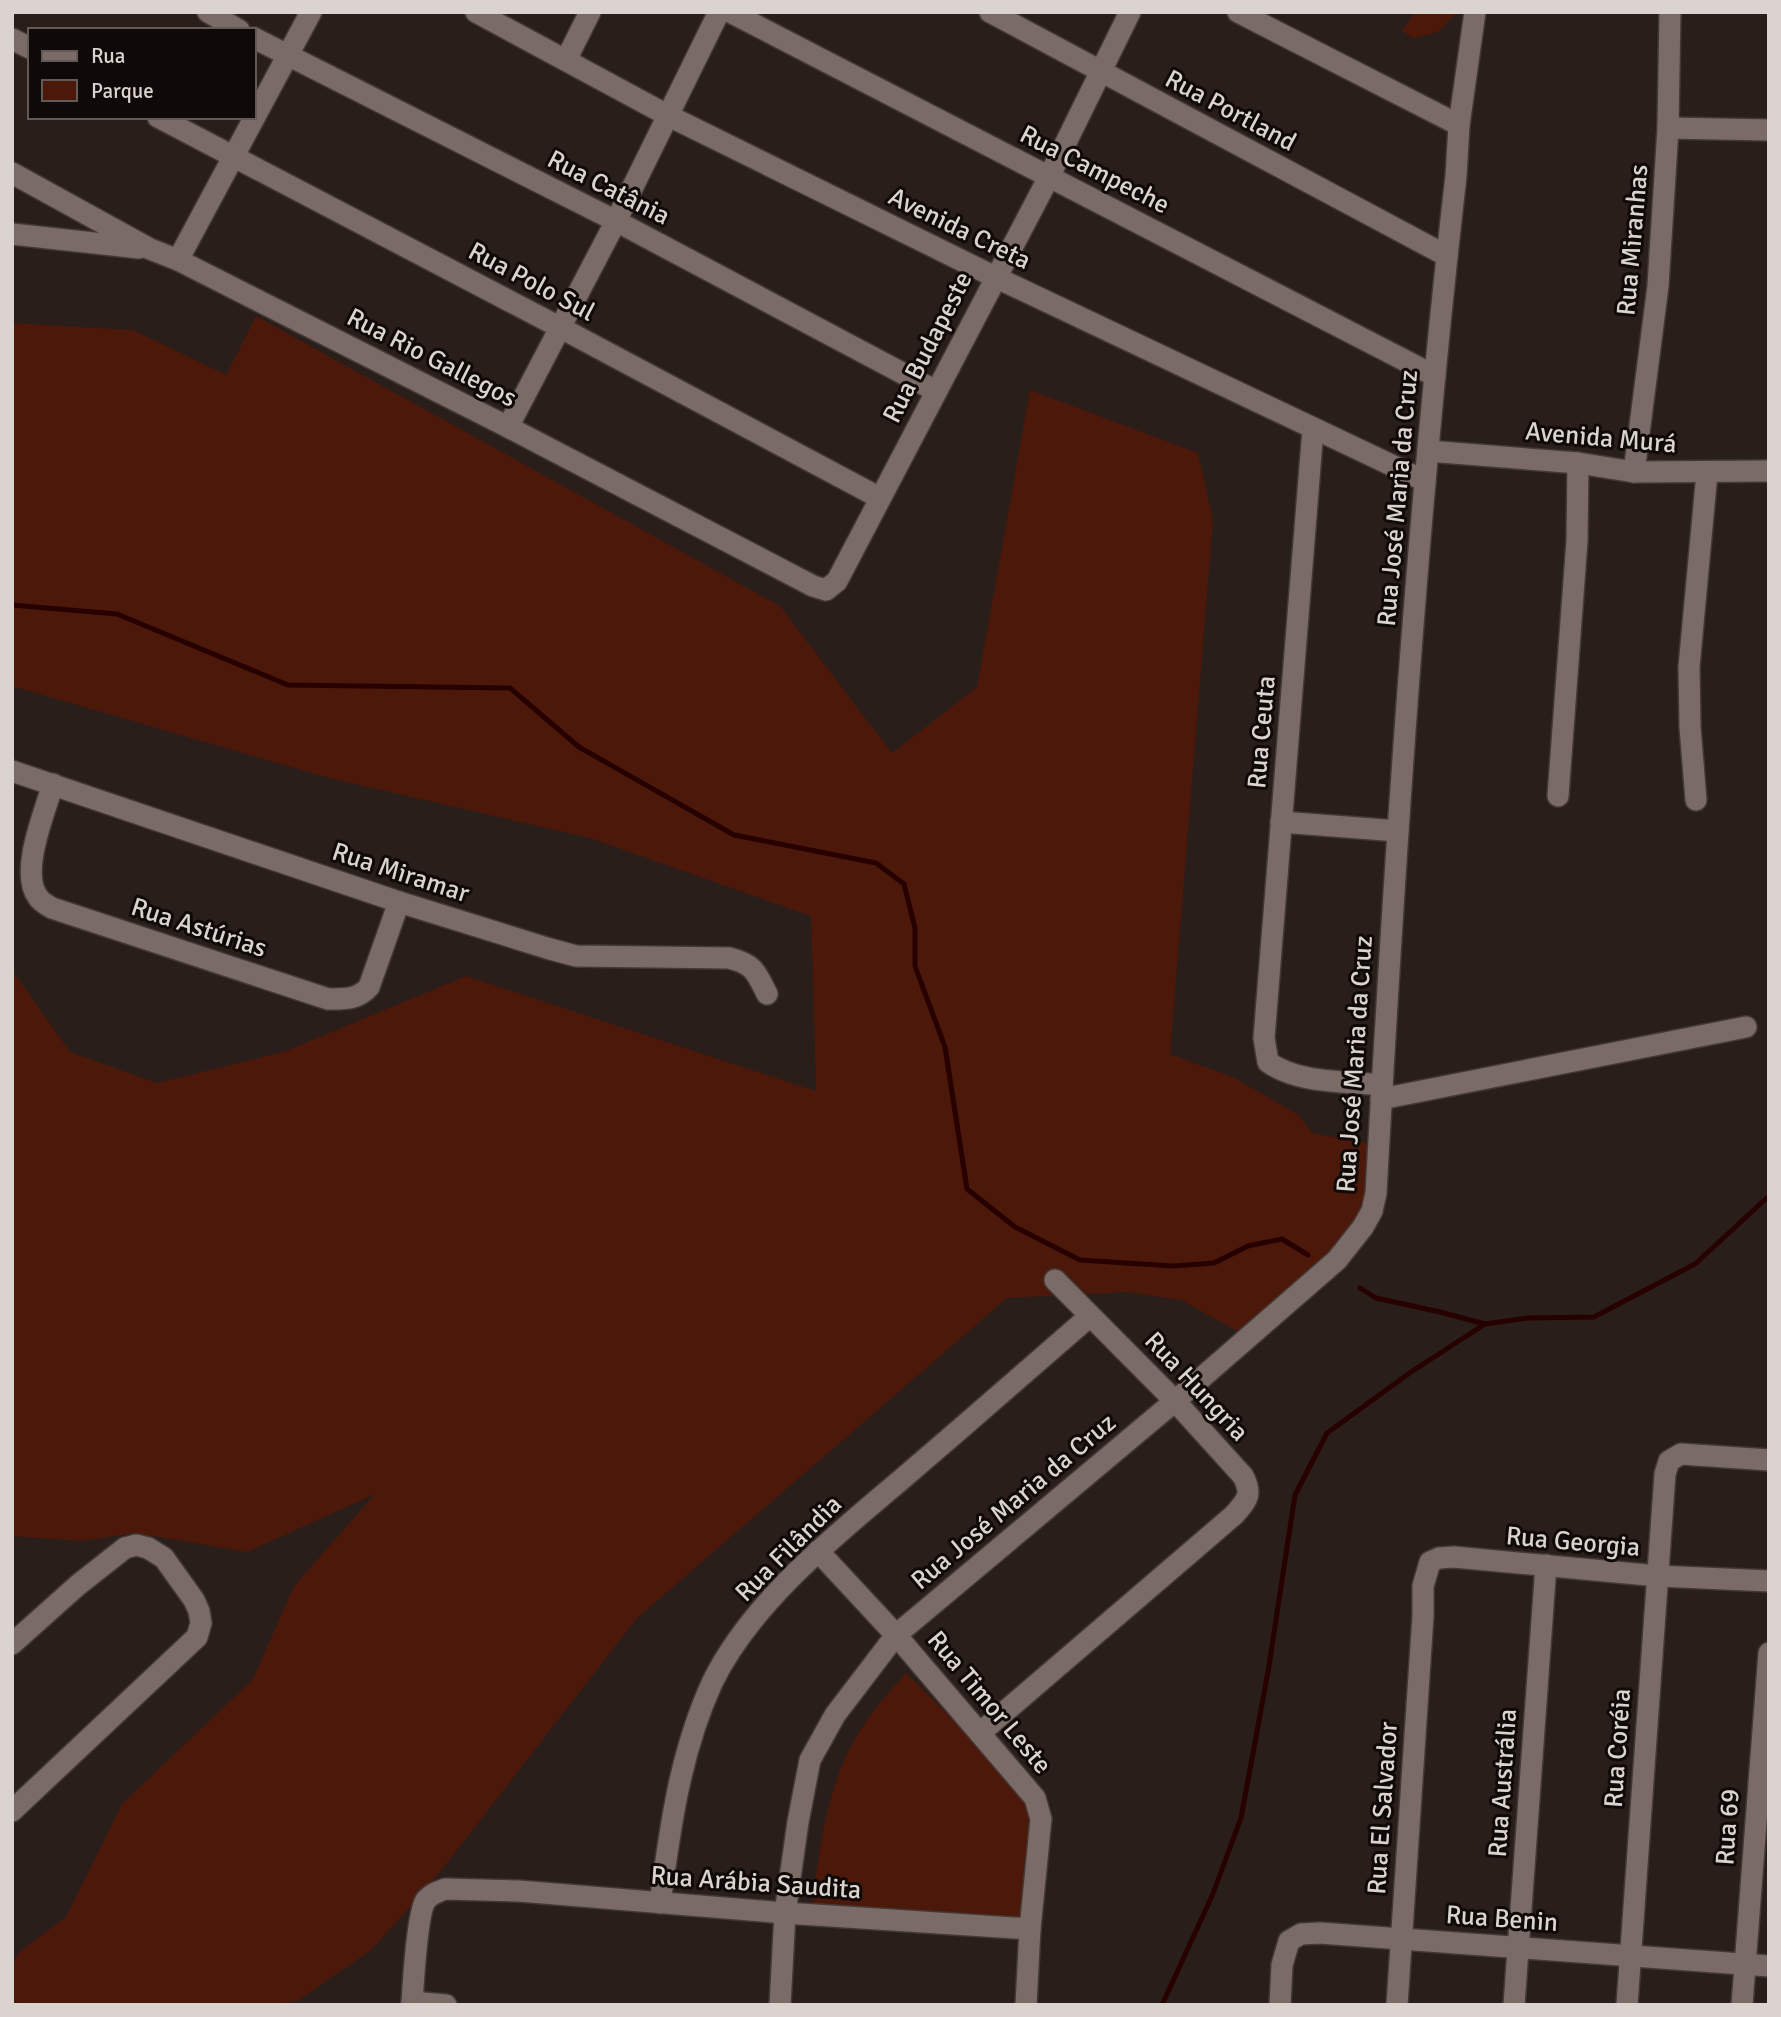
<svg xmlns="http://www.w3.org/2000/svg" width="1781" height="2017" viewBox="0 0 1781 2017" font-family="Signika,sans-serif">
	<style>
		.green { fill: #4c180a }
		.lines { fill: none; stroke-linecap: round; stroke-linejoin: round }
		.stream { stroke: #260100; stroke-width: 5 }
		.minor-casing { stroke: #423936; stroke-width: 24 }
		.minor { stroke: #7a6b67; stroke-width: 21 }
		.labels { text-anchor: middle; stroke-width: 6; stroke-linejoin: round; paint-order: stroke }
		.street-label { font-size: 26px; fill: #dbd3d0; stroke: #0f0908 }
	</style>
	<rect width="100%" height="100%" fill="#2a1e1b"/>
	<g class="green">
		<path d="M1415,12H1453L1455,14L1438,32L1413,38L1402,31Z"/>
		<path d="M256,316L780,606L892,753L977,687L1030,390L1198,453L1213,520L1170,1054L1235,1078L1299,1115L1312,1133L1367,1143C1369,1162 1371,1183 1365,1202C1353,1247 1277,1302 1241,1333L1181,1300L1127,1292L1007,1298L637,1618L429,1886L370,1951L297,2001L266,2005H32L13,2002L12,1967L19,1952L66,1917L122,1804L253,1679L294,1586L375,1494L247,1552L135,1533L81,1541L12,1536V970L70,1052L157,1083L286,1051L466,976L816,1091L811,916L590,838L329,778L12,686V323L133,330L226,375Z"/>
		<path d="M906,1673L961,1728L1013,1787L1025,1804L1029,1822L1021,1920L812,1905C819,1854 825,1799 848,1752C862,1722 884,1697 906,1673Z"/>
	</g>
	<g class="lines">
		<g class="stream">
			<path d="M12,605L117,614L288,685L510,688L579,747L734,835L876,863L904,884L915,928V966L945,1047L967,1189L1015,1227L1080,1260L1174,1266L1214,1263L1248,1246L1282,1239L1308,1255"/>
			<path d="M1360,1288L1376,1298L1440,1312L1485,1324L1528,1318L1594,1317L1695,1264L1769,1196"/>
			<path d="M1162,2005L1212,1896L1241,1818L1268,1672L1295,1495L1327,1433L1411,1372L1485,1324"/>
		</g>
		<defs>
			<g id="minor">
				<path d="M208,12L239,30"/>
				<path d="M476,12L667,115L995,277L1425,481"/>
				<path d="M730,12L1435,376"/>
				<path d="M990,12L1447,256"/>
				<path d="M1238,12L1459,125"/>
				<path d="M254,38L616,221L936,391"/>
				<path d="M12,39L30,48"/>
				<path d="M566,60L590,12"/>
				<path d="M158,117L561,328L880,498"/>
				<path d="M1668,128L1769,130"/>
				<path d="M12,173L150,249L178,260L508,427L813,586L826,590L837,581L1049,177L1130,12"/>
				<path d="M12,234L139,248"/>
				<path d="M178,260L311,12"/>
				<path d="M508,427L616,221L719,12"/>
				<path d="M1313,429L1264,1038L1268,1062C1298,1084 1346,1081 1382,1085"/>
				<path d="M1428,451L1578,463L1634,472L1769,471"/>
				<path d="M1634,472L1658,286L1668,128L1670,12"/>
				<path d="M12,771L399,902L550,949L576,956L729,958C754,964 756,972 767,994"/>
				<path d="M53,784C45,812 19,872 38,897C41,902 47,905 52,908L328,999C345,999 357,1000 369,987L399,902"/>
				<path d="M1558,796L1577,541L1578,463"/>
				<path d="M1696,800L1690,727L1689,667L1707,473"/>
				<path d="M1281,822L1398,831"/>
				<path d="M1381,1099L1746,1027"/>
				<path d="M818,1551L896,1635L1035,1798L1041,1819L1030,1929L1026,2005"/>
				<path d="M12,1644L78,1585L125,1548L136,1545L148,1548L164,1558L194,1600L199,1611L201,1623L197,1637L12,1811"/>
				<path d="M980,1733L1234,1515C1247,1500 1253,1495 1243,1476L1175,1401L1055,1280"/>
				<path d="M660,1903C670,1828 680,1753 712,1683C751,1602 835,1536 902,1479C965,1425 1028,1370 1090,1316"/>
				<path d="M412,2002L446,2005"/>
				<path d="M412,2005C413,1986 417,1912 426,1900C431,1894 437,1892 445,1889L519,1891L785,1913L1030,1929"/>
				<path d="M780,2005L785,1913L798,1822L810,1760L835,1715L896,1635L1175,1401L1337,1260L1363,1227L1372,1211L1376,1193C1395,853 1417,514 1456,176L1459,125L1475,12"/>
				<path d="M1280,2005L1282,1965L1289,1941L1301,1934L1320,1933L1769,1966"/>
				<path d="M1397,2005L1423,1616V1586L1430,1562L1439,1558L1454,1557L1658,1576L1769,1581"/>
				<path d="M1514,2005L1546,1565"/>
				<path d="M1627,2005L1665,1474L1669,1461L1681,1454L1769,1460"/>
				<path d="M1742,2005L1769,1653"/>
			</g>
		</defs>
		<use href="#minor" class="minor-casing"/>
		<use href="#minor" class="minor"/>
	</g>
	<g class="labels">
		<g class="street-label">
			<text transform="translate(1231 110) rotate(28)" y="9">Rua Portland</text>
			<text transform="translate(1095 169) rotate(27)" y="9">Rua Campeche</text>
			<text transform="translate(609 187) rotate(27)" y="9">Rua Catânia</text>
			<text transform="translate(960 228) rotate(26)" y="9">Avenida Creta</text>
			<text transform="translate(1632 240) rotate(-85)" y="9">Rua Miranhas</text>
			<text transform="translate(532 281) rotate(28)" y="9">Rua Polo Sul</text>
			<text transform="translate(927 347) rotate(-63)" y="9">Rua Budapeste</text>
			<text transform="translate(432 357) rotate(27)" y="9">Rua Rio Gallegos</text>
			<text transform="translate(1601 437) rotate(5)" y="9">Avenida Murá</text>
			<text transform="translate(1397 498) rotate(-85)" y="9">Rua José Maria da Cruz</text>
			<text transform="translate(1261 732) rotate(-85)" y="9">Rua Ceuta</text>
			<text transform="translate(401 872) rotate(18)" y="9">Rua Miramar</text>
			<text transform="translate(199 927) rotate(18)" y="9">Rua Astúrias</text>
			<text transform="translate(1354 1064) rotate(-86)" y="9">Rua José Maria da Cruz</text>
			<text transform="translate(1197 1386) rotate(47)" y="9">Rua Hungria</text>
			<text transform="translate(1013 1501) rotate(-40)" y="9">Rua José Maria da Cruz</text>
			<text transform="translate(1573 1541) rotate(5)" y="9">Rua Georgia</text>
			<text transform="translate(788 1548) rotate(-45)" y="9">Rua Filândia</text>
			<text transform="translate(990 1702) rotate(50)" y="9">Rua Timor Leste</text>
			<text transform="translate(1617 1748) rotate(-86)" y="9">Rua Coréia</text>
			<text transform="translate(1502 1783) rotate(-86)" y="9">Rua Austrália</text>
			<text transform="translate(1382 1808) rotate(-86)" y="9">Rua El Salvador</text>
			<text transform="translate(1727 1827) rotate(-86)" y="9">Rua 69</text>
			<text transform="translate(756 1882) rotate(4)" y="9">Rua Arábia Saudita</text>
			<text transform="translate(1502 1918) rotate(4)" y="9">Rua Benin</text>
		</g>
	</g>
	<rect width="1781" height="2017" fill="none" stroke="#dbd3d0" stroke-width="28"/>
	<rect x="28" y="28" width="228" height="91" fill="#0f0908" stroke="#615a58" stroke-width="2"/>
	<rect x="42" y="51" width="35" height="10" fill="#7a6b67" stroke="#615a58" stroke-width="2"/>
	<text x="91" y="63" font-size="21" fill="#dbd3d0">Rua</text>
	<rect x="42" y="80" width="35" height="21" fill="#4c180a" stroke="#615a58" stroke-width="2"/>
	<text x="91" y="98" font-size="21" fill="#dbd3d0">Parque</text>
</svg>
